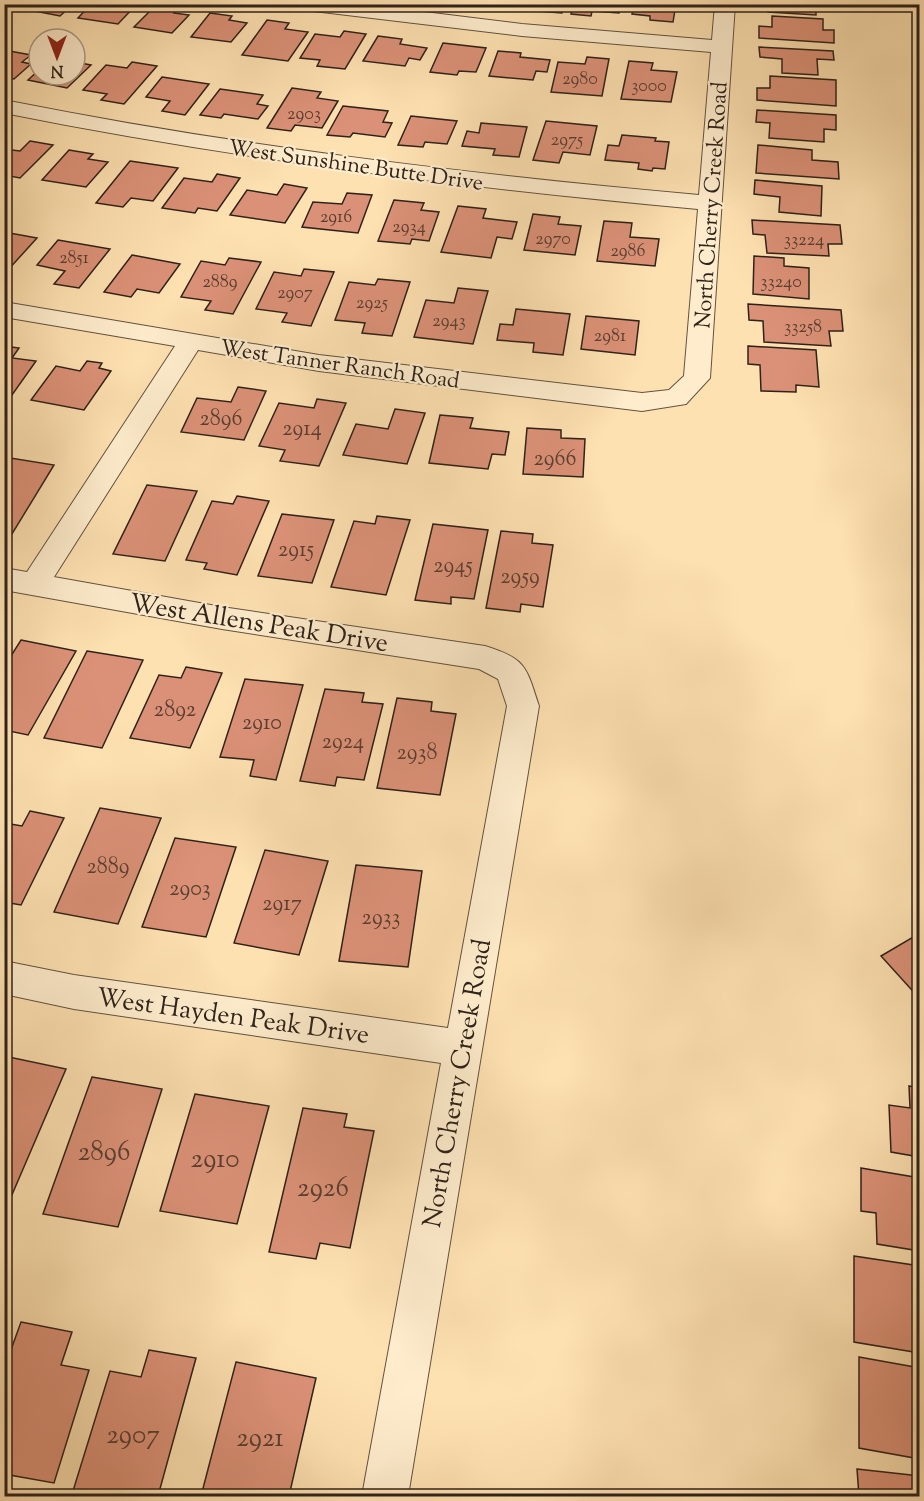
<svg xmlns="http://www.w3.org/2000/svg" width="924" height="1501" viewBox="0 0 924 1501" font-family="'Sorts Mill Goudy',serif">
	<style>
		.building { fill: #db9177; stroke: #2e221a; stroke-width: 1.5 }
		.lines { fill: none; stroke-linecap: round; stroke-linejoin: round }
		.minor-casing { stroke: #625240; stroke-width: 2 }
		.minor { fill: #feeccc; fill-rule: evenodd }
		.labels { text-anchor: middle; stroke-width: 4.5; stroke-linejoin: round; paint-order: stroke }
		.far-number-label { font-size: 18px; fill: #593e31 }
		.far-street-label { font-size: 22px; fill: #2e221a; stroke: #feeccc }
		.number-label { font-size: 22px; fill: #593e31 }
		.street-label { font-size: 26px; fill: #2e221a; stroke: #feeccc }
		.near-number-label { font-size: 27px; fill: #593e31 }
	</style>
	<rect width="100%" height="100%" fill="#fee1b1"/>
	<filter id="stains"><feTurbulence type="fractalNoise" baseFrequency=".00333" numOctaves="4"/><feColorMatrix values="0 0 0 0 .2 0 0 0 0 .09 0 0 0 0 .02 0 0 0 .5 -.17"/></filter>
	<radialGradient id="worn" r=".72"><stop offset=".6" stop-color="#630" stop-opacity="0"/><stop offset="1" stop-color="#630" stop-opacity=".3"/></radialGradient>
	<g class="building">
		<path d="M23,4H73L60,16L19,8Z"/>
		<path d="M91,4H132L136,5L118,24L78,18Z"/>
		<path d="M157,4L180,7L174,13L189,15L172,33L134,27Z"/>
		<path d="M529,4H565L562,13L537,11L539,5Z"/>
		<path d="M573,4H621L619,13L592,11L591,16L571,14Z"/>
		<path d="M634,4H676L673,22L650,20V16L632,14Z"/>
		<path d="M769,4H816V15L768,12Z"/>
		<path d="M210,13L232,16L229,20L247,23L231,42L191,37Z"/>
		<path d="M772,16L823,19V30H834V43L759,38V26L772,27Z"/>
		<path d="M267,20L289,23L285,29L308,32L288,61L242,55Z"/>
		<path d="M344,31L366,34L345,69L317,66L320,60L300,58L315,34L340,37Z"/>
		<path d="M378,36L402,39L400,44L427,48L420,60L409,58L405,66L363,61Z"/>
		<path d="M443,43L486,48L476,72L459,71L457,75L430,72Z"/>
		<path d="M759,47L833,51L834,60L817,59L818,75L782,73V59L760,57Z"/>
		<path d="M4,50L31,55L22,62L31,64L14,79L4,77Z"/>
		<path d="M498,51L521,53L520,57L550,60L547,72L536,71L533,80L489,76Z"/>
		<path d="M587,57L609,59L602,96L551,92L558,62L585,64Z"/>
		<path d="M629,61L653,63L651,70L677,72L671,102L621,99Z"/>
		<path d="M75,62L91,65L67,88L28,80L39,70V75H75Z"/>
		<path d="M132,62L157,66L124,104L101,100L107,94L83,90L106,65L127,68Z"/>
		<path d="M770,76L836,80V106L757,100V88H770Z"/>
		<path d="M162,77L209,84L185,115L162,111L170,101L146,97Z"/>
		<path d="M292,88L321,92L317,98L338,101L322,128L295,125L291,131L267,128Z"/>
		<path d="M220,89L263,95L257,104L268,106L258,119L224,114L221,118L200,115Z"/>
		<path d="M343,106L388,111L383,122L392,123L385,137L353,133L350,137L327,135Z"/>
		<path d="M757,110L836,115V130L824,129V142L769,138L770,123L756,122Z"/>
		<path d="M411,116L457,121L447,144L425,142L423,147L398,145Z"/>
		<path d="M546,121L597,126L590,155L563,152L559,163L533,160Z"/>
		<path d="M481,123L527,127L519,157L493,155L495,149L462,146L467,131L479,133Z"/>
		<path d="M622,135L656,138L655,141L669,142L665,169L653,168L652,171L638,169L639,163L605,160L608,145L619,146Z"/>
		<path d="M30,141L53,145L20,178L4,175V149L20,151Z"/>
		<path d="M758,145L812,150V160L838,162L839,179L756,173Z"/>
		<path d="M69,150L93,154L88,159L108,162L86,187L42,180Z"/>
		<path d="M130,161L178,168L153,201L131,198L123,207L96,203Z"/>
		<path d="M217,174L240,178L217,211L198,208L195,213L162,208L184,178L212,182Z"/>
		<path d="M755,180L822,186L821,216L779,212L780,197L754,194Z"/>
		<path d="M284,184L307,188L285,223L230,215L247,190L277,195Z"/>
		<path d="M347,193L372,195L358,233L302,227L313,202L342,204Z"/>
		<path d="M394,200L424,203L421,210L439,212L429,241L412,239L410,244L378,241Z"/>
		<path d="M458,206L486,209L483,218L517,222L512,239L497,237L491,258L441,252Z"/>
		<path d="M533,214L560,217L558,224L581,226L575,255L524,250Z"/>
		<path d="M752,220L840,225L842,244H828L829,256L767,253L765,235L753,234Z"/>
		<path d="M604,221L632,223L630,237L659,239L655,266L597,261Z"/>
		<path d="M4,232L37,238L7,271H4Z"/>
		<path d="M58,240L110,249L79,288L54,284L65,271L37,265Z"/>
		<path d="M132,255L180,264L159,293L137,289L131,297L104,292Z"/>
		<path d="M754,256L784,258V266L809,268V299L753,294Z"/>
		<path d="M229,258L261,262L233,314L205,310L211,301L181,297L201,261L225,265Z"/>
		<path d="M304,269L334,272L311,326L282,322L287,313L256,309L274,272L301,276Z"/>
		<path d="M378,279L410,282L392,336L362,333L365,323L335,320L349,282L375,285Z"/>
		<path d="M458,288L488,291L473,344L414,337L426,300L454,303Z"/>
		<path d="M748,304L841,310L843,331H829L831,346L764,342L763,321L749,320Z"/>
		<path d="M516,309L570,314L563,355L533,352L534,343L497,340L500,324L513,325Z"/>
		<path d="M586,316L639,321L635,355L581,349Z"/>
		<path d="M4,346L19,348L12,358L36,361L12,395L4,394Z"/>
		<path d="M748,346L816,350L819,387L796,385V392L761,391L760,365L748,364Z"/>
		<path d="M87,361L102,363L99,368L111,371L84,410L31,400L56,366L80,371Z"/>
		<path d="M238,387L266,391L244,440L181,432L197,398L231,402Z"/>
		<path d="M317,399L346,403L319,466L280,461L285,450L259,446L279,403L314,408Z"/>
		<path d="M395,409L425,413L407,464L343,455L356,424L388,429Z"/>
		<path d="M440,415L473,418L470,428L509,432L505,455L492,454L488,469L429,463Z"/>
		<path d="M527,428L561,430V438L585,439L583,477L523,474Z"/>
		<path d="M4,457L54,465L12,534L4,532Z"/>
		<path d="M147,485L197,491L165,561L113,554Z"/>
		<path d="M237,496L269,501L237,575L204,569L207,563L186,560L212,501L233,504Z"/>
		<path d="M282,514L334,520L312,583L258,576Z"/>
		<path d="M377,516L410,520L386,595L331,587L354,521L375,524Z"/>
		<path d="M433,524L488,530L474,599L451,597V604L415,600Z"/>
		<path d="M501,531L533,534L532,543L553,545L543,607L521,604L520,612L486,608Z"/>
		<path d="M21,640L76,651L28,735L4,730V667Z"/>
		<path d="M87,651L143,660L102,748L44,738Z"/>
		<path d="M186,667L222,673L190,748L130,738L159,675L181,678Z"/>
		<path d="M245,679L303,685L276,780L250,776L254,760L220,757Z"/>
		<path d="M325,689L364,693L362,702L383,704L364,780L337,777L335,786L300,781Z"/>
		<path d="M397,698L432,702L431,711L456,714L440,795L377,788Z"/>
		<path d="M100,808L161,818L118,924L54,912Z"/>
		<path d="M30,811L64,818L21,905L4,902V823L22,826Z"/>
		<path d="M175,838L236,847L206,937L142,927Z"/>
		<path d="M265,850L328,861L299,955L234,943Z"/>
		<path d="M356,865L422,871L408,967L339,961Z"/>
		<path d="M920,933V999L881,956Z"/>
		<path d="M4,1056L66,1069L8,1204H4Z"/>
		<path d="M92,1077L162,1089L118,1227L43,1214Z"/>
		<path d="M909,1086L920,1088V1157L891,1152L889,1105L910,1108Z"/>
		<path d="M195,1094L269,1106L237,1224L160,1211Z"/>
		<path d="M303,1108L347,1114L344,1127L374,1131L350,1248L320,1243L316,1259L269,1252Z"/>
		<path d="M861,1168L920,1178V1251L877,1244L876,1213L861,1211Z"/>
		<path d="M854,1256L920,1266V1353L854,1342Z"/>
		<path d="M21,1322L72,1332L61,1365L89,1370L54,1483L4,1474V1369Z"/>
		<path d="M149,1350L196,1358L158,1496H102L73,1491L110,1371L141,1377Z"/>
		<path d="M859,1357L920,1368V1459L859,1448Z"/>
		<path d="M236,1362L316,1378L289,1496H201Z"/>
		<path d="M857,1469L920,1476V1496H859Z"/>
	</g>
	<g class="lines">
		<defs>
			<path id="minor" d="M296,4H359L522,24L712,40L715,4H735L710,378L686,404L642,411L319,371L198,350L54,577L222,607L485,646C527,659 526,667 539,706L408,1496H362L441,1063L74,1009L4,994V961L74,975L448,1028L507,706L498,679L479,669L222,629L4,590V568L27,572L175,346L4,317V302L319,355L642,393L669,390L684,376L698,209C465,188 234,159 4,113V100C234,146 466,174 699,195L711,52L522,36L305,10L298,8Z"/>
		</defs>
		<use href="#minor" class="minor-casing"/>
		<use href="#minor" class="minor"/>
	</g>
	<g class="labels">
		<g class="far-number-label">
			<text x="580" y="84">2980</text>
			<text x="649" y="91">3000</text>
			<text x="304" y="119">2903</text>
			<text x="567" y="145">2975</text>
			<text x="336" y="222">2916</text>
			<text x="409" y="232">2934</text>
			<text x="553" y="244">2970</text>
			<text x="804" y="245">33224</text>
			<text x="628" y="256">2986</text>
			<text x="74" y="263">2851</text>
			<text x="220" y="287">2889</text>
			<text x="781" y="287">33240</text>
			<text x="295" y="298">2907</text>
			<text x="372" y="308">2925</text>
			<text x="449" y="326">2943</text>
			<text x="803" y="332">33258</text>
			<text x="610" y="341">2981</text>
		</g>
		<g class="far-street-label">
			<text transform="translate(356 164) rotate(8)" y="8">West Sunshine Butte Drive</text>
			<text transform="translate(710 205) rotate(-86)" y="8">North Cherry Creek Road</text>
			<text transform="translate(340 363) rotate(8)" y="8">West Tanner Ranch Road</text>
		</g>
		<g class="number-label">
			<text x="221" y="425">2896</text>
			<text x="302" y="435">2914</text>
			<text x="555" y="465">2966</text>
			<text x="296" y="556">2915</text>
			<text x="453" y="572">2945</text>
			<text x="520" y="583">2959</text>
			<text x="175" y="716">2892</text>
			<text x="262" y="729">2910</text>
			<text x="343" y="748">2924</text>
			<text x="417" y="759">2938</text>
			<text x="108" y="873">2889</text>
			<text x="190" y="895">2903</text>
			<text x="282" y="910">2917</text>
			<text x="381" y="924">2933</text>
		</g>
		<g class="street-label">
			<text transform="translate(259 622) rotate(9)" y="9">West Allens Peak Drive</text>
			<text transform="translate(233 1015) rotate(8)" y="9">West Hayden Peak Drive</text>
			<text transform="translate(456 1083) rotate(-80)" y="9">North Cherry Creek Road</text>
		</g>
		<g class="near-number-label">
			<text x="104" y="1160">2896</text>
			<text x="215" y="1167">2910</text>
			<text x="323" y="1196">2926</text>
			<text x="133" y="1443">2907</text>
			<text x="260" y="1446">2921</text>
		</g>
	</g>
	<rect width="924" height="1501" fill="none" stroke="#fee1b1" stroke-width="24"/>
	<rect x="6" y="6" width="912" height="1489" fill="none" stroke="#2e221a" stroke-width="3"/>
	<rect x="12" y="12" width="900" height="1477" fill="none" stroke="#2e221a" stroke-width="1.5"/>
	<g transform="translate(57 57) rotate(180)"><circle r="28" fill="#feeccc" stroke="#ab9b85" stroke-width="1.5"/>
	<path d="M0-4.5L10 22L0 15L-10 22Z" fill="#8f2418"/>
	<text y="-9" font-size="16" font-weight="bold" text-anchor="middle" fill="#2e221a">N</text>
	</g>
	<rect width="100%" height="100%" filter="url(#stains)"/>
	<rect width="100%" height="100%" fill="url(#worn)"/>
</svg>
